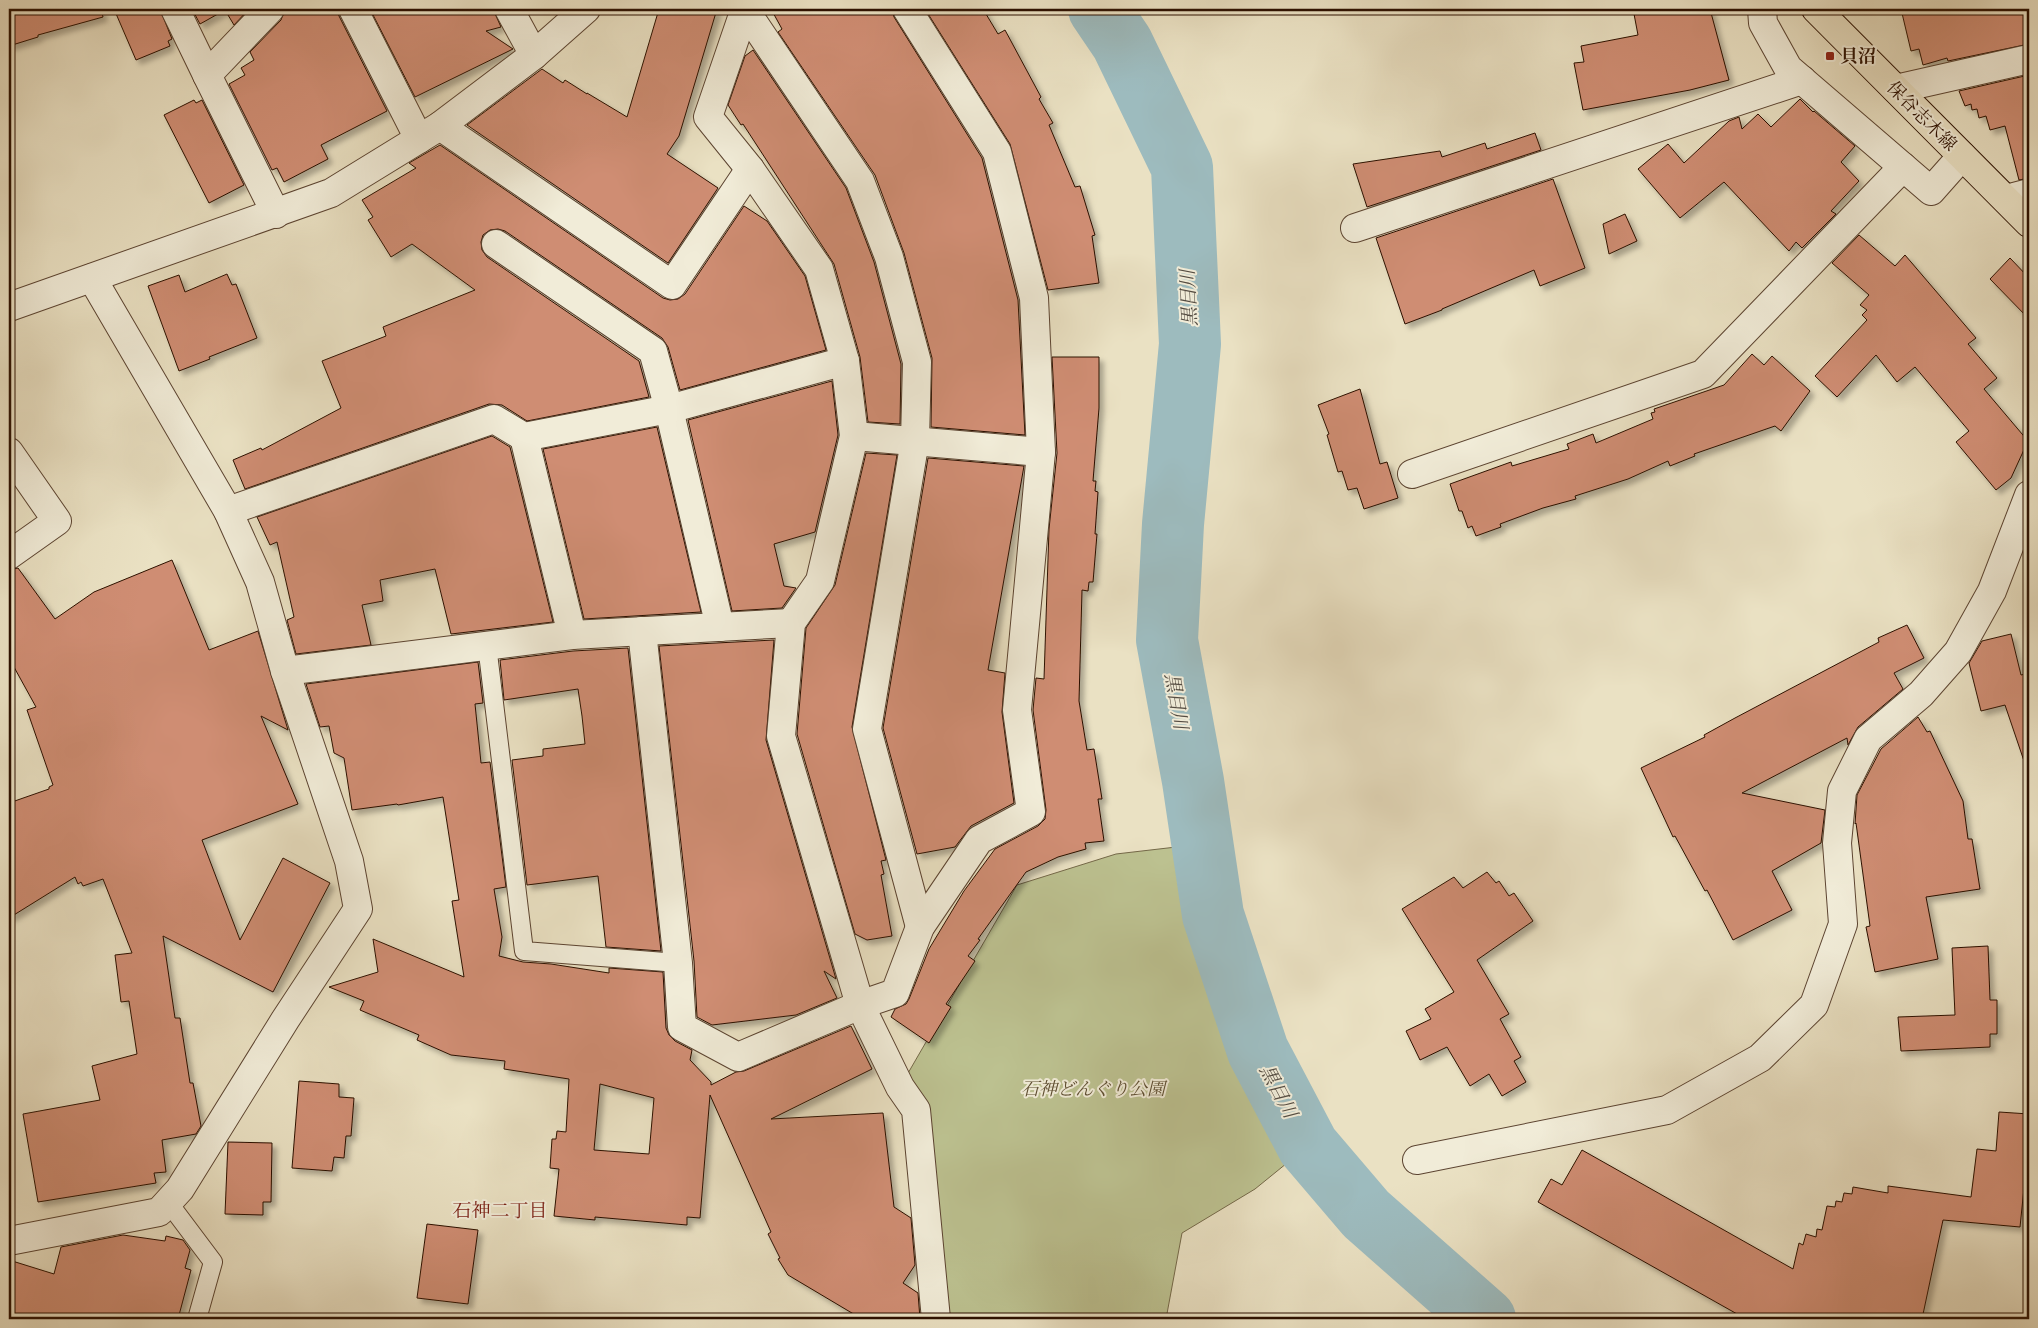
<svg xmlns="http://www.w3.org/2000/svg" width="2038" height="1328" viewBox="0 0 2038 1328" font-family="'Old Standard TT','Noto Serif JP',serif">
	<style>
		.green { fill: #bcc190; stroke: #746848 }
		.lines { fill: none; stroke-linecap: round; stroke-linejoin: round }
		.river { stroke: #9dbbbe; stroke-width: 62 }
		.building { fill: #cf8d73; stroke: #2c1000; fill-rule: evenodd; filter: url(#shadow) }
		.service-casing { stroke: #5c4431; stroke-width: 20 }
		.minor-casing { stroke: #5c4431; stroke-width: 30 }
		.primary-casing { stroke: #2c1000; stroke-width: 30 }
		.service { stroke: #f1ecd8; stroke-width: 18 }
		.minor { stroke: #f1ecd8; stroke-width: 28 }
		.primary { stroke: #eae1c3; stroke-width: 28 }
		.poi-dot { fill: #8f2418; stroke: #f1ecd8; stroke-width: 2 }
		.labels { text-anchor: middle; stroke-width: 4; stroke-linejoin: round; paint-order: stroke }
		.poi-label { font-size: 18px; font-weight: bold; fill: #2c1000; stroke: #f1ecd8; text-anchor: start }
		.street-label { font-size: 18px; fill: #2c1000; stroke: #f1ecd8 }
		.park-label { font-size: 18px; font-style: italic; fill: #5e4e32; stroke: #f1ecd8 }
		.water-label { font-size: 19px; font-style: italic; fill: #544c42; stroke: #f1ecd8 }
		.neighbourhood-label { font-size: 19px; fill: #7a1f14; stroke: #f1ecd8 }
	</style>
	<defs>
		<filter id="shadow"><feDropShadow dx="4.5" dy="4.5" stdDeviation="2.5" flood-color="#0004"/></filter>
	</defs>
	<rect width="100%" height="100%" fill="#eae1c3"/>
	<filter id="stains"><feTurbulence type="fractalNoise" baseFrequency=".004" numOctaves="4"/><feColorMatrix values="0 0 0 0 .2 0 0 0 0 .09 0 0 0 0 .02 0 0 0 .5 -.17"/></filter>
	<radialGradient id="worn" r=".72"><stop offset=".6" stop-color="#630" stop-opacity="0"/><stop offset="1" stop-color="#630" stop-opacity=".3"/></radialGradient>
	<path class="green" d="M1202,844L1213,915L1258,1051L1308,1146L1255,1189L1182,1233L1166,1319H971L934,1310L900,1087L1017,885L1116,854Z"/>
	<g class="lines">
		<path class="river" d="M1099,9L1122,43L1182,167L1190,344L1173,524L1167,640L1193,781L1213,915L1258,1051L1308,1146L1366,1214L1485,1319"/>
	</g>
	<g class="building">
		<path d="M9,9H101L103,17L38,35V37L9,46Z"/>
		<path d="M114,9H160L172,39L168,41L170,46L136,60Z"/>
		<path d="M192,9H249L234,25L225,10L200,24Z"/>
		<path d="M285,9H337L339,16L387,111L321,145L328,159L284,182L277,168L272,170L229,84L245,75L241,68L254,60L250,52L281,20Z"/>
		<path d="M370,9H493L501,27L486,31L513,49L415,97Z"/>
		<path d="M659,9H717L679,136L667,154L718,188L668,263L467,125L542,69L563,83L565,80L587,94V93L627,117Z"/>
		<path d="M771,9H892L894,17L982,158L1018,300L1025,435L931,427L932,358L904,253L875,175L778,32L782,29Z"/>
		<path d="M925,9H983L998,34L1005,30L1041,97L1039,99L1053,123L1049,125L1075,187L1080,186L1095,235L1092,236L1099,283L1048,290L1010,144Z"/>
		<path d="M1660,9H1710L1729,80L1690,90L1583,110L1574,63L1584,62L1581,46L1638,35L1634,14Z"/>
		<path d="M1901,9H2029V44L1948,61L1947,58L1923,65L1919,49L1911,51Z"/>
		<path d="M753,50L846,188L874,262L901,364L900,424L868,422L860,357L834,264L743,124L741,125L728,105L745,56Z"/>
		<path d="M2029,75V178L2019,180L2005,126L1990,130L1986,116L1979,118L1977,109L1972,110L1971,104L1965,106L1959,91Z"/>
		<path d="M1800,99L1813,112L1814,111L1855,146L1841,162L1859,181L1831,211L1836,214L1802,248L1796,242L1789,251L1724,182L1680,218L1638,169L1668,144L1684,163L1729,121L1739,117L1742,129L1758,114L1771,127Z"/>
		<path d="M194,100L196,103L202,100L244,185L209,203L164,115Z"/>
		<path d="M1535,133L1541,150L1367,207L1353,164L1440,151L1442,157L1485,143L1487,149Z"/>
		<path d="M440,145L663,298L670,300L678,299L685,294L744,206L767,221L805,276L826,350L680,390L668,347L662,338L505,231L498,229L490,230L483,235L481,242L482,250L487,257L639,361L649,397L527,421L502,405L489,404L245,489L233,460L261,448L262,450L341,408L322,361L386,336L383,327L475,290L412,244L391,257L368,220L373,217L362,200L416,168L409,163Z"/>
		<path d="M1553,179L1585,268L1540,286L1534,270L1442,309V310L1405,324L1376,238Z"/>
		<path d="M1625,214L1637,241L1609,254L1603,224Z"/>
		<path d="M1859,235L1895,266L1905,255L1976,338L1968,344L1997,378L1984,389L2028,441L2011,478L1996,490L1956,442L1969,431L1915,367L1897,382L1876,355L1837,397L1815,376L1867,320L1862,315L1867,310L1860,305L1869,295L1832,263Z"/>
		<path d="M2010,258L2029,278V319L1990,279Z"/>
		<path d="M227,274L232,285L236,284L257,338L209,357L210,359L179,371L148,286L179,275L185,292Z"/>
		<path d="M1752,354L1764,365L1772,356L1810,391L1781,431L1775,426L1694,454L1695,456L1670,466L1668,461L1628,479L1575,496L1576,499L1543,508L1500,524L1501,527L1476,536L1472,526L1468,528L1462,511H1459L1450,484L1511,462L1512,466L1569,449L1567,444L1593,434L1596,443L1653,419L1651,413L1655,412L1654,409L1724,385Z"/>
		<path d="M1052,357H1099V408L1093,481H1096L1095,491L1098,492L1095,534H1097L1093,582H1089L1088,591L1082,590L1079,701L1087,750L1094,749L1102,799H1098L1104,841L1085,843L1086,849L1058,857L1026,872L978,939L980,940L968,956L975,961L946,1004L951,1007L929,1043L891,1017L895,1009L906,1004L909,999L929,949L964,891L995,849L1038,826L1045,819L1046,810L1033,710L1036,678L1044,679L1049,529L1057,453Z"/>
		<path d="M832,381L838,435L815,532L774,544L784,586L796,588L782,608L732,611L688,420Z"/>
		<path d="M1360,389L1380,464L1387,462L1398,498L1364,509L1357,488L1348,490L1342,471L1338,472L1327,435L1329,434L1318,405Z"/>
		<path d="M657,427L701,612L584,619L543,449Z"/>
		<path d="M492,436L510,447L553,622L451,634L435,569L380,580L383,601L362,605L371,645L296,654L287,620L294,617L277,542L270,545L257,517Z"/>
		<path d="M866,453L897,455L852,727L886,860L881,861L884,874L881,875L892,936L867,940L855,934L797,734L806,628L835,585Z"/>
		<path d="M928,458L1024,466L988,670L1005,673L1002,712L1014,803L971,826L955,847L917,854L883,728Z"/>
		<path d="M172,560L209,650L258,631L288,730L261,716L298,804L202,840L240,940L283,858L330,883L273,992L163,936L175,1018H180L190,1083H193L201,1126L196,1134L162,1140L166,1172L154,1173L156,1183L38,1202L23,1114L100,1100L92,1066L137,1054L129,1001L121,1002L115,955L132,953L103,879L83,886L81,882L78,884L75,877L9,918V803L49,789V787L53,785L27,710L36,707L9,658V570L18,568L55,619L94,592Z"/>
		<path d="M1907,625L1924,658L1894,673L1903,689L1858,727L1848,745L1847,738L1742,793L1825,810L1821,843L1772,871L1792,910L1733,940L1707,890L1705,891L1675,836L1673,837L1641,768L1705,737L1704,735L1735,718L1879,642L1878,638Z"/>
		<path d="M2011,634L2021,675L2029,673V760L2024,761L2005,705L1981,711L1969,663L1982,641Z"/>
		<path d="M774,640L766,740L836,979L824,971L837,998L796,1015L712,1025L697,1017L694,961L659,646Z"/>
		<path d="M628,648L661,951L606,947L598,876L527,885L512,760L543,756V749L585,744L582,716L578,689L504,700L500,660L573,651Z"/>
		<path d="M478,662L483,703L475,704L481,763L490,762L506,887L494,889L502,937L499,956L523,962L551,964L609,973V968L663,972L666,1028L669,1035L675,1041L692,1050L690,1060L711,1082V1085L736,1072L744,1071L851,1026L872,1069L771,1119L883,1113L894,1207L911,1218L915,1265L903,1283L918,1293L920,1319H862L788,1275L778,1259L780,1258L768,1234L771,1232L710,1095L700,1218L687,1217V1225L595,1217V1220L554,1216L559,1169L550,1168L552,1139H556L557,1131L566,1132L569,1079L504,1069L505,1061L451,1055L417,1040L419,1035L360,1010L364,1001L329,987L378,972L373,939L464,977L452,901L459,900L443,797L398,805L397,804L352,810L344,758L334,753L329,726L320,727L306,684ZM600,1084L654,1098L649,1154L594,1150Z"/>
		<path d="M1918,717L1927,732L1930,731L1963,801L1968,839H1972L1980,889L1926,897L1938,959L1875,972L1866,927L1870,926L1856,823L1855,824L1857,795L1881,749Z"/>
		<path d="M1487,872L1496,883L1499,881L1509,896L1514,893L1533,921L1477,960L1509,1014L1500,1019L1521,1057L1514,1061L1526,1082L1502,1096L1489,1074L1470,1086L1447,1047L1420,1060L1406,1031L1431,1019L1425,1009L1454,992L1402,909L1454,877L1463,888Z"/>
		<path d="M1988,946L1990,1000H1997V1034H1990V1047L1901,1051L1898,1017L1955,1015L1952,948Z"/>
		<path d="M299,1081L339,1084V1097L354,1098L351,1136H346L344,1158L334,1157L332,1171L292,1168Z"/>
		<path d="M1999,1112L2029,1114V1188H2024L2020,1227L1943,1220L1922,1319H1746L1538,1202L1551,1179L1562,1185L1582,1150L1793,1269L1799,1243L1803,1245L1806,1234L1816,1237L1817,1229L1822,1230L1827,1206L1835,1207L1836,1201L1842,1202L1844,1193L1852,1194L1853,1187L1888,1193V1186L1971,1197L1977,1149L1996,1151Z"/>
		<path d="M228,1142L272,1143L271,1202H263V1215L225,1214Z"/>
		<path d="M427,1224L478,1230L468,1304L417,1298Z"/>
		<path d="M123,1235L165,1241L166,1236L183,1240L190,1250L185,1268L191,1270L178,1319H9V1260L54,1274L61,1247Z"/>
	</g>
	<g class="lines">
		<defs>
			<g id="service">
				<path d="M487,645L524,951L678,963"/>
				<path d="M168,1202L213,1262L197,1319"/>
			</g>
			<g id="minor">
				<path d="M175,9L207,75"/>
				<path d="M270,9L207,75L276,214"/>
				<path d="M353,9L419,139"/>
				<path d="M509,9L534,55"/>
				<path d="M745,9L708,117L750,169L819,269L845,361L854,436L820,581L791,623L781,736L860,1005L900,1087L916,1110L936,1319"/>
				<path d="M1762,9L1763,23L1788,68L1931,191L1962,156"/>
				<path d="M745,10L860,181L889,257L917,362L915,440L867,729L920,927"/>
				<path d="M1896,89L2029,59"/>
				<path d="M440,126L672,285L750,169"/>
				<path d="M2006,199L2029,193"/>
				<path d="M1355,228L1802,80"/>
				<path d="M496,244L653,351L669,409L720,627"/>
				<path d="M9,307L331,193L440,126L534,55L586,9"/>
				<path d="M854,436L1041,452"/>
				<path d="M524,437L572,635"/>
				<path d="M9,452L57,521L9,555"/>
				<path d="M1412,474L1703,374L1903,167"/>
				<path d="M228,511L494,419L524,437L669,409L845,361"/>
				<path d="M642,631L678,963L682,1027L738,1057L860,1005L895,993L920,927L979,840L1031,812L1017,710L1041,452L1034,298L997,152L907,9"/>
				<path d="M285,671L572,635L791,623"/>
				<path d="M1417,1160L1667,1110L1760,1058L1814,1005L1843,924L1837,843L1842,791L1868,739L1921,694L1958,652L1992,591L2029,495"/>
				<path d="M9,1241L159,1212L180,1189L285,1020L358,909L349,861L285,671L260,582L228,511L92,278"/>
			</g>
			<path id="primary" d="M1816,9L2029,223"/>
		</defs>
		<use href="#service" class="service-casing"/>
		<use href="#minor" class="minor-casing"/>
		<use href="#primary" class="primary-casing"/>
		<use href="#service" class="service"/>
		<use href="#minor" class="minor"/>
		<use href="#primary" class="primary"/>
	</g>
	<rect class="poi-dot" x="1825" y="51" width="10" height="10" rx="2.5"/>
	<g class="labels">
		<g class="poi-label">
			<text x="1840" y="62">貝沼</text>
		</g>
		<g class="street-label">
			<text transform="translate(1922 116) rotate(45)" y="6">保谷志木線</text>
		</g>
		<g class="park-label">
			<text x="1093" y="1095">石神どんぐり公園</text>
		</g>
		<g class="water-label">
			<text transform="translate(1188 298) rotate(-93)" y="7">黒目川</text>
			<text transform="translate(1177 701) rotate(80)" y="7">黒目川</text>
			<text transform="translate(1279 1091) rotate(62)" y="7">黒目川</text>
		</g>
		<g class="neighbourhood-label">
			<text x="500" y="1217">石神二丁目</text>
		</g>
	</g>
	<rect width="2038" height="1328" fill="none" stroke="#eae1c3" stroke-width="30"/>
	<rect x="10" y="10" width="2018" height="1308" fill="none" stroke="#2c1000" stroke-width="2.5"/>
	<rect x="15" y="15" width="2008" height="1298" fill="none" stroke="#2c1000"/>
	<rect width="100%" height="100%" filter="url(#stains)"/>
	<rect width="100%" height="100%" fill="url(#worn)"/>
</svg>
